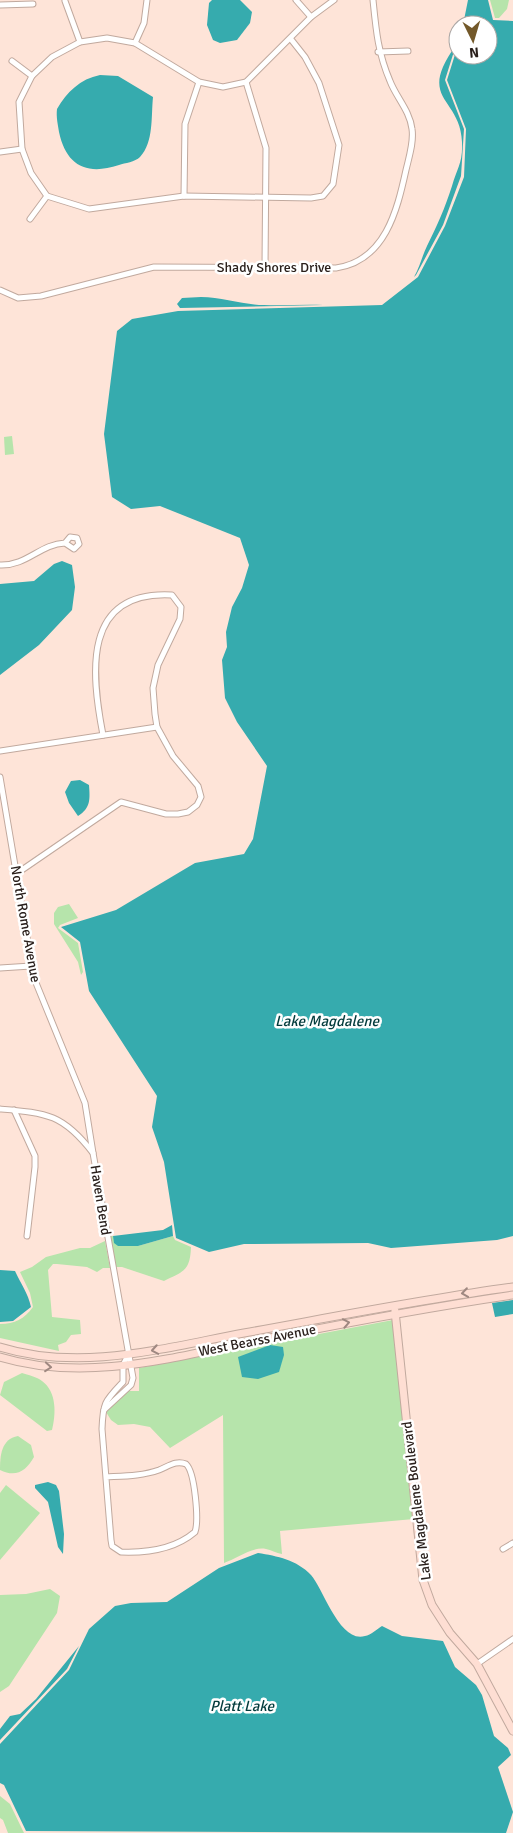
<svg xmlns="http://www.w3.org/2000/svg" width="513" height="1833" viewBox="0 0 513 1833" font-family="Signika,sans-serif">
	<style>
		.green { fill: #b6e4ab }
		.water { fill: #36abae }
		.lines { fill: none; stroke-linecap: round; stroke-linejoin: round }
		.street-casing { stroke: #c1a99e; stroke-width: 7 }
		.secondary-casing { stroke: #c1a99e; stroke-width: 9 }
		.street { stroke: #fff; stroke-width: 5 }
		.secondary { stroke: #feded3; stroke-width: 7 }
		.oneway { stroke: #9f8881 }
		.labels { text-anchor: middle; stroke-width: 5; stroke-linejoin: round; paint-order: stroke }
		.street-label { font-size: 14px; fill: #2a201c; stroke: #fff }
		.water-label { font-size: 15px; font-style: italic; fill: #043c3d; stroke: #fff }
	</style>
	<rect width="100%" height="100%" fill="#fee4d8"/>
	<g class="green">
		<path d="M490,0H509L507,9L499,18H495Z"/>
		<path d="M12,436L14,454L5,455L4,437Z"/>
		<path d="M69,904L78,918L60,925L58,928L78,943L83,972L81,975L78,962L54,924V913L58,907Z"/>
		<path d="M110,1236H113L118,1246H138L173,1236L175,1240L191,1247C190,1271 184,1271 164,1281L122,1267H115Z"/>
		<path d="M105,1241L110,1268H103L97,1272L87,1267L57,1264H53L48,1270L52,1317L80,1320L81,1334L71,1335L66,1342L58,1345L59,1351L0,1338V1324C15,1324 24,1319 33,1307L30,1293L20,1272L32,1267L46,1257L80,1248H90Z"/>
		<path d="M393,1320L414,1519L280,1531L282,1554C276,1553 271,1550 266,1549C253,1546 236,1559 224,1563L223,1415L170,1448L150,1427L134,1424L118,1425L111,1420L106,1412L128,1391H139V1368Z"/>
		<path d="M22,1373C28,1375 37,1377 42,1381C57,1392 56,1414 52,1430L47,1431L0,1395L4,1382Z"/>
		<path d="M18,1436L31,1445L34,1457C26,1471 16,1478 0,1470C0,1456 1,1439 18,1436Z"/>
		<path d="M6,1485L40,1513L0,1560V1493Z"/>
		<path d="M50,1589L60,1596L57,1613L9,1686L0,1692V1595L26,1594Z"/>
		<path d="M0,1796L10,1804L24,1833H8L3,1820L0,1818Z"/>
	</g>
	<g class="water">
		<path d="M212,0H240L252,12L250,23L237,40L220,43L213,40L207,25L209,3Z"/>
		<path d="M468,0H488L493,20L513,21V1236L497,1240L391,1248L368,1243L244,1244L209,1252L176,1238L164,1162L152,1127L157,1096L89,991L80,942L61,927L116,910L195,863L244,854L253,839L267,766L237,722L225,698L222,660L227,647L226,632L232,607L242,588L249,565L240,538L160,506L131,509L112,497L104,434L117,331L132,319L178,311L382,305L418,277L445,226L464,177L466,129L447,80L458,45V55H488V25H463Z"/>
		<path d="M456,45L445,80L464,129L461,176L443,225L416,275L414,277C420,267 422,256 427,246C437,226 445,208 452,186C457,168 463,163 462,142C460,96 416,101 456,45Z"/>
		<path d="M100,75L118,76L153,97C151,116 154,142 140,157C135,162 125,163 119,165C86,176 66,165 59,132C58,125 56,117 57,109C67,92 80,79 100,75Z"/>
		<path d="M201,297C222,297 243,305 264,305C284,306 303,304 323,305L180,308L177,304L182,298Z"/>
		<path d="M62,561L72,565L75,587L72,610L39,645L0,675V584L34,581L54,564Z"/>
		<path d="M80,780L89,785C90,799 91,808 78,816L69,803L65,792L71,781Z"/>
		<path d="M172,1225L173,1236L138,1246H118L114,1243L113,1236L163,1230Z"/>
		<path d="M0,1270L15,1271C21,1284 28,1293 31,1307L13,1321L0,1322Z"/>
		<path d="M513,1300V1314L495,1317L492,1303Z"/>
		<path d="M270,1345L283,1347L284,1355L279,1372L258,1379L242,1377L238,1357Z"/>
		<path d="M48,1482L56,1485L59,1491L64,1534L63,1554L58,1547L48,1502L35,1488V1485Z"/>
		<path d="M258,1553C277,1556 297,1560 311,1575C323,1588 340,1644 365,1636C371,1635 377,1629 382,1626L402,1636L443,1641L455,1667L476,1685L482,1695L494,1736L508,1748L511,1755L498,1767L513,1812L506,1833L26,1831L4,1785L0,1783V1744L69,1670L89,1629L115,1606L131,1603L167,1602L219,1568Z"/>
		<path d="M79,1646L67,1669L0,1740V1729L10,1716L20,1714L36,1699Z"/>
	</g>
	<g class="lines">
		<defs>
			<g id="street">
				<path d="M296,0L311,17"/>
				<path d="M65,1L80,42"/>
				<path d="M0,5L33,4"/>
				<path d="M290,38L305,57L319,83L339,145L333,184L323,196L311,198L184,196L89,209L47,196L31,173L22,149L19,102L32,76L52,57L80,42L107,38L135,43L199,82L223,87L246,82L311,17L334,0"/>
				<path d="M135,43L144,23L147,0"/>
				<path d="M378,52L408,51"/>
				<path d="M12,61L32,76"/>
				<path d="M246,82L266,148L265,267"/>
				<path d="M0,152L22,149"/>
				<path d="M184,196L185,124L199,82"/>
				<path d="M30,219L47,196"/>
				<path d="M0,290L18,298L41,296L154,267L336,268C385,261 397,211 406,170C409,157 414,142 412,129C410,111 396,97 390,81C378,53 376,30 373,0"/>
				<path d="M0,565C27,566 40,544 65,543L70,537L77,538L79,544L74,549L65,543"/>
				<path d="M0,751L157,727"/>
				<path d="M0,777L34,978L85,1103L93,1153"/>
				<path d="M16,874L121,802L166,814H178L188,812L197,805L201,797L198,786L173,756L157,727L155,714L153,688L158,665L180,619L181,607L172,595C82,590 91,673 103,735"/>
				<path d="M0,968L31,966"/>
				<path d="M0,1109C47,1113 63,1114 93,1153L133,1378L131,1385L104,1410"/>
				<path d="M14,1110L35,1156V1167L27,1236"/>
				<path d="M106,1477C124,1476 142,1476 159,1470C169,1466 176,1460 186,1464C195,1472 199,1521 195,1532C175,1549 146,1553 121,1552L112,1546L111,1540L102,1429C103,1402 105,1401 123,1382V1365L128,1355"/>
				<path d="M503,1549L513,1543"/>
				<path d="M477,1664L513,1639"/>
			</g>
			<g id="secondary">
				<path d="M395,1311L423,1580L432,1605L450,1633L477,1664L513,1731"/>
				<path d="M0,1347C81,1372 163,1348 244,1333C333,1317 423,1299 513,1287"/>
				<path d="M0,1357C89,1384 181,1355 270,1338C351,1322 431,1307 513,1295"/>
			</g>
		</defs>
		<use href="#street" class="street-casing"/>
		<use href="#secondary" class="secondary-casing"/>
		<use href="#street" class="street"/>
		<use href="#secondary" class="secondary"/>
	</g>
	<defs><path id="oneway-chevron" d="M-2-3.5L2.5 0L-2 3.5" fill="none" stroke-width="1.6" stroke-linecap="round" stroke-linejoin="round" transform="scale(1.25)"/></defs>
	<g class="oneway">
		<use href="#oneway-chevron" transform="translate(465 1293) rotate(172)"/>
		<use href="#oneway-chevron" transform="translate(346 1323) rotate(-11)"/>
		<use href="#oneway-chevron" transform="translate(155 1350) rotate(170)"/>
		<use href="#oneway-chevron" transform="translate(48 1367) rotate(5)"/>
	</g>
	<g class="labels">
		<g class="street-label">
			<text x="274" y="272">Shady Shores Drive</text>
			<text transform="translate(26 924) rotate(80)" y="5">North Rome Avenue</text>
			<text transform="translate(101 1200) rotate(81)" y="5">Haven Bend</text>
			<text transform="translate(257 1340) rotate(-11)" y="5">West Bearss Avenue</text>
			<text transform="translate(416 1501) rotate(-97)" y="5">Lake Magdalene Boulevard</text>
		</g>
		<g class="water-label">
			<text x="327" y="1026">Lake Magdalene</text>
			<text x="242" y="1711">Platt Lake</text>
		</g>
	</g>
	<g transform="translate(473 40) rotate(175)"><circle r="24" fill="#ffffff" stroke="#aaa6a4"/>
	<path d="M0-4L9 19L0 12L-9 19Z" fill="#73592a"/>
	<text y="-8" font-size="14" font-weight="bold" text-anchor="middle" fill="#2a201c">N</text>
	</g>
</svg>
